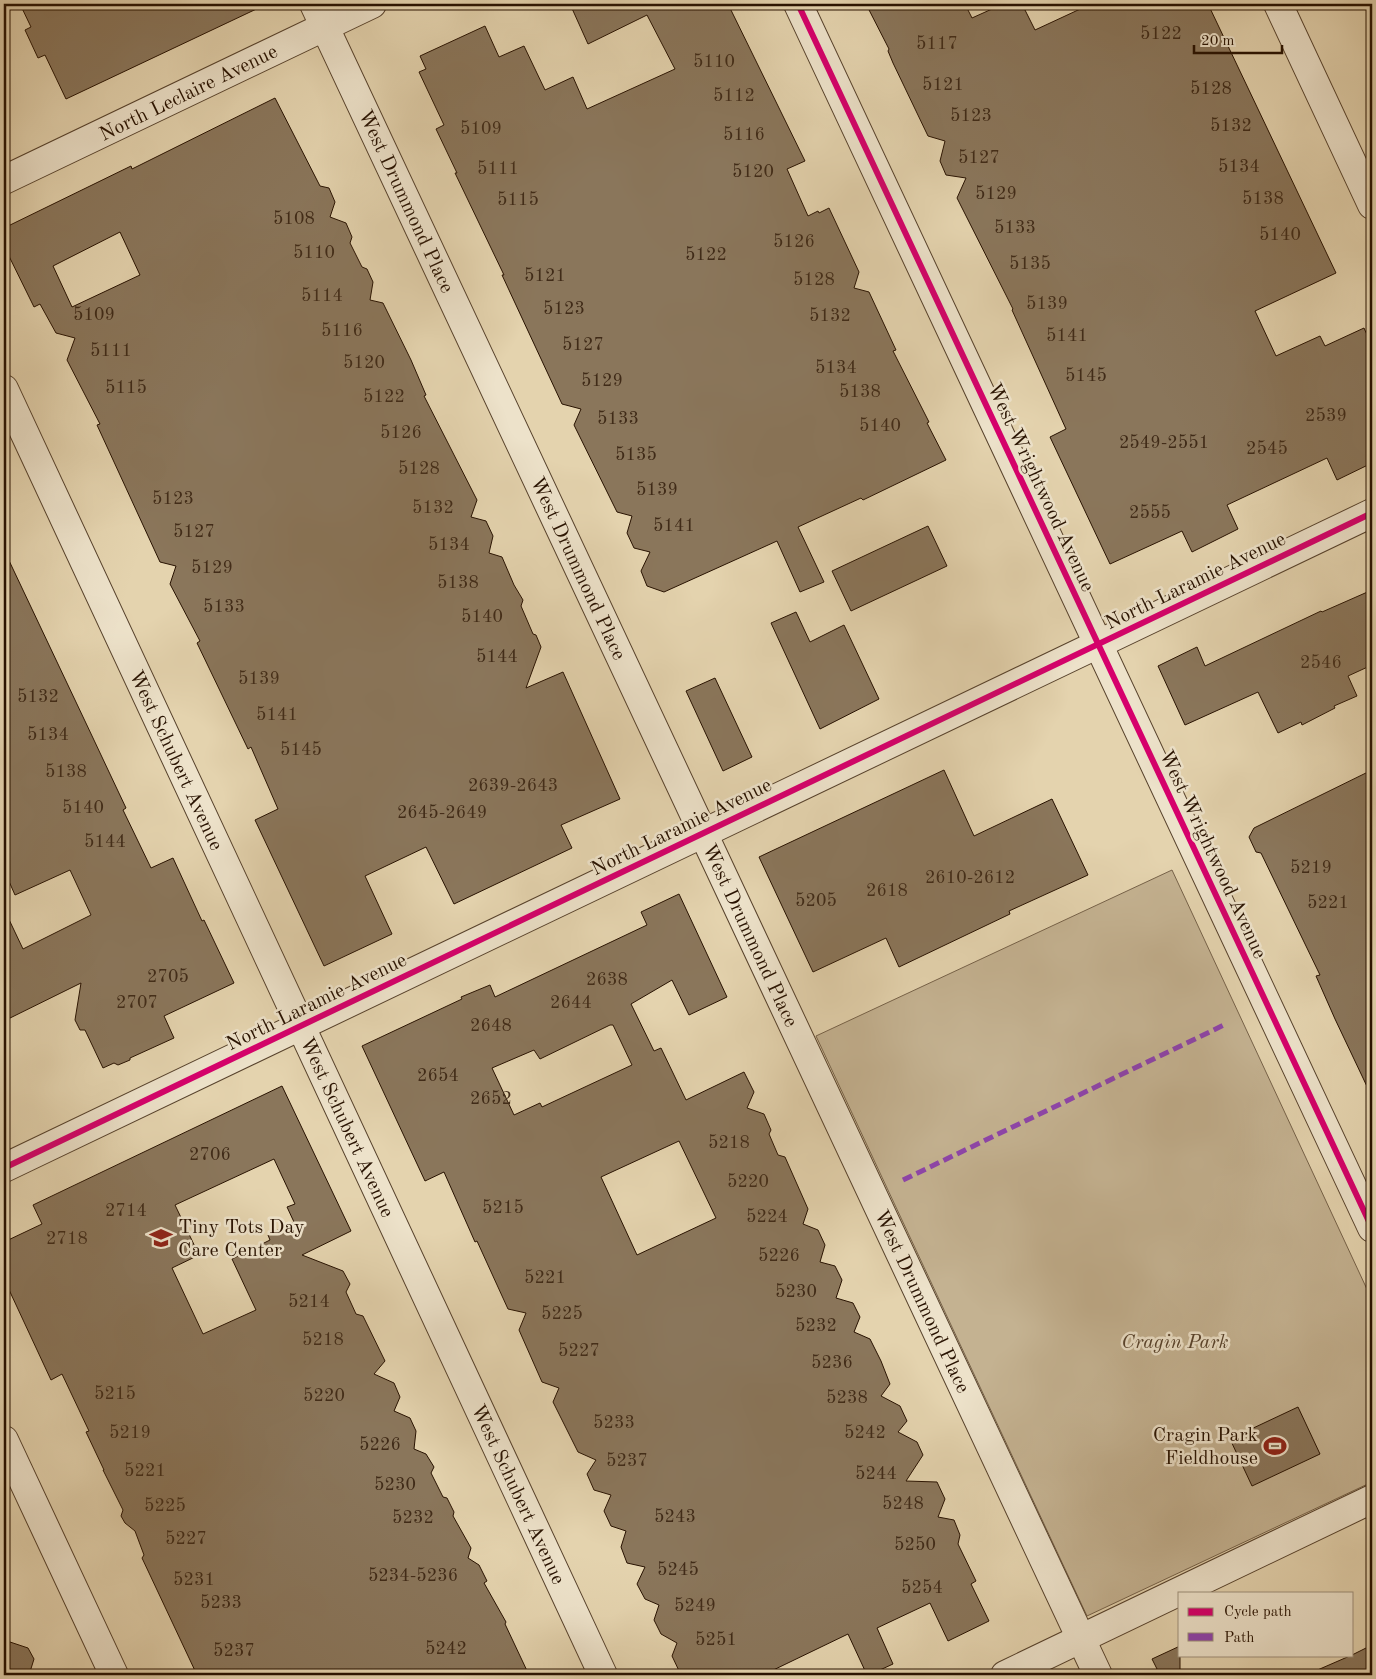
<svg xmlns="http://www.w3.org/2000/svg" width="1376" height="1679" viewBox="0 0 1376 1679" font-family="'Old Standard TT',serif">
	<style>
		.green { fill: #c4b291; stroke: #766249 }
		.building { fill: #8a765b; stroke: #281201; fill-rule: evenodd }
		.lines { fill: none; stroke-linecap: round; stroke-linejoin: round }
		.minor-casing { stroke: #57422c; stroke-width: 30 }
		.minor { stroke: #ede2ca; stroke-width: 28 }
		.quiet { stroke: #8e44ad; stroke-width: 5; stroke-dasharray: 10 5; stroke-linecap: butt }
		.cycleway-casing { stroke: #ede2ca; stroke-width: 9 }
		.cycleway { stroke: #d6006c; stroke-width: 6 }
		.labels { text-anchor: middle; stroke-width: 5; stroke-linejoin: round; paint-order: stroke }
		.number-label { font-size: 18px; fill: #402b18 }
		.street-label { font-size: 20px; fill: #281201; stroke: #ede2ca }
		.poi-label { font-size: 20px; fill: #281201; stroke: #ede2ca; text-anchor: start }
		.park-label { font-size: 20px; font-style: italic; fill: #57422c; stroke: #ede2ca }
	</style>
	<rect width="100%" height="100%" fill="#e4d3ae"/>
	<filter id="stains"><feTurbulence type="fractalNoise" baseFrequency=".004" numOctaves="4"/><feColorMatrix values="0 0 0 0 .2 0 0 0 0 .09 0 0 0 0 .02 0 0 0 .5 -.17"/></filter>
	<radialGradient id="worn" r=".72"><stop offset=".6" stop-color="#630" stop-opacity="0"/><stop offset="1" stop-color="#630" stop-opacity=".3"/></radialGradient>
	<path class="green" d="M1172,870L1372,1300V1482L1087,1616L816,1036Z"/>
	<g class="building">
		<path d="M20,4H267L66,99L45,55L38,58L25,30L31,27Z"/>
		<path d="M570,4H728L805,161L787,169L808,216L818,211L819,213L829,208L859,272L854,288L869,292L896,350L893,351L929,422L927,423L946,460L863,500L861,498L798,527L824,582L800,592L777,541L664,592L647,586L641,571L650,552L634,548L627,533L632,516L617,512L574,425L581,409L562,404L502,275H504L455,173H457L436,129L444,125L419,72L426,69L420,56L485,26L499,57L524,46L545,90L573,77L587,109L675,69L647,15L588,44Z"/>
		<path d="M866,4H965L972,18L1003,4H1022L1035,30L1091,4H1208L1336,273L1255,311L1276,356L1320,336L1325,346L1364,328L1372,346V463L1337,480L1327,458L1227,505L1238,529L1192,552L1182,531L1110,564L1050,437L1066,429L1012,310L1013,309L957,198L966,178L946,175L940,161L945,141L928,136L893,63L888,51L889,49Z"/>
		<path d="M275,98L320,186L329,188L335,202L330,217L346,223L352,237L350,243L362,267L367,269L373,282L370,300L383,303L411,360L426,395L424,396L477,500L471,517L486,521L493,536L489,553L502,557L514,585L523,600L521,606L533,634L536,635L541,647L526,688L563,672L620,799L561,825L572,848L454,904L426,847L365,876L392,934L324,966L255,820L278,809L251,747L248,749L197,643L200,641L170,584L176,566L160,562L97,425L100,424L67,360L75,338L56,333L40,304L34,307L4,246V228L131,166L132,169ZM120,232L140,275L72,307L53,266Z"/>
		<path d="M928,526L947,566L851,611L832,571Z"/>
		<path d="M4,550L93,738L126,808L123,810L151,868L173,858L202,921L204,920L234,983L164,1016L174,1038L130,1058V1060L118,1065L114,1063L103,1068L85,1030H80L75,1020L81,983L4,1021V909L23,949L91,915L70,870L15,895L4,870Z"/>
		<path d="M1372,590V665L1348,676L1357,696L1334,706L1335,708L1302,725L1301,722L1278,733L1258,692L1185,725L1158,666L1197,647L1205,666L1321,611L1322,612Z"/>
		<path d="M796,612L810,642L844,625L879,699L820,729L771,623Z"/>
		<path d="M715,678L752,757L723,771L686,691Z"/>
		<path d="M944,770L974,836L1052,799L1088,875L1009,911L1010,914L899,967L886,938L813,972L759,857Z"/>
		<path d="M1372,770V1097L1335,1019L1316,976L1320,975L1261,853L1256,852L1249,837L1254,828Z"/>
		<path d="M679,894L727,997L689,1015L672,980L631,1004L654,1051L661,1048L686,1100L744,1072L754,1092L747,1108L764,1114L771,1130L769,1134L778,1155L785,1157L808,1209L803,1224L818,1230L825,1245L820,1262L835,1266L842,1280L836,1298L853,1303L860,1317L854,1332L870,1339L881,1361L890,1384L881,1396L900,1406L907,1421L898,1432L917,1442L923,1455L906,1481L937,1482L945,1499L938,1517L954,1520L960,1535L958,1544L976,1581L971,1584L989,1621L948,1641L930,1603L877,1628L893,1664L869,1675H867L848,1634L763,1675H681L672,1656L677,1643L661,1634L654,1620L659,1605L645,1599L637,1584L645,1567L627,1563L621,1547L626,1531L611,1526L604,1511L611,1495L594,1490L587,1474L596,1460L578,1452L553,1402L559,1388L542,1382L519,1330L526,1313L508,1309L477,1241L475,1242L444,1172L425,1181L362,1046L462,999L461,997L490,985L495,997L647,925L641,912ZM610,1025H613L632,1065L542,1107L540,1103L514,1115L492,1068L534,1050L540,1059ZM679,1141L716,1218L637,1255L601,1177Z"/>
		<path d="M282,1086L351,1231L302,1255L343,1271L350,1284L346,1292L356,1314L363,1316L385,1361L374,1374L394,1383L400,1397L394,1411L410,1418L416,1431L414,1449L426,1454L434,1467L431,1473L443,1497L447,1498L454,1512L453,1516L471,1548L468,1558L479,1565L487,1581L484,1583L506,1622L505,1624L529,1675H197L142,1558L144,1555L135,1531L125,1523L121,1516L123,1510L103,1470H104L86,1432L89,1431L62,1374L51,1380L4,1279V1242L42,1224L33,1205ZM274,1159L295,1204L287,1207L294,1222L268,1235L270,1240L232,1259L256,1310L203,1334L172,1268L199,1255L175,1205Z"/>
		<path d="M1298,1407L1320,1454L1252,1486L1230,1439Z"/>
		<path d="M4,1640L28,1648L34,1659L29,1675H4Z"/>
		<path d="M1372,1645V1675H1306L1352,1655Z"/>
		<path d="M1180,1646V1675H1160L1152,1659Z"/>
	</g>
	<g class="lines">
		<defs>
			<g id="minor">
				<path d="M314,4L1098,1675"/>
				<path d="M798,4L1372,1228"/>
				<path d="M1278,4L1372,205"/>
				<path d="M4,180L372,4"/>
				<path d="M4,389L603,1675"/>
				<path d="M4,1168L1372,513"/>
				<path d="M4,1440L114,1675"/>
				<path d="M1005,1675L1372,1499"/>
			</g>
		</defs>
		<use href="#minor" class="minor-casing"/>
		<use href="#minor" class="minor"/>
		<path class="quiet" d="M903,1180L1226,1024"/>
		<defs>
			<g id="cycleway">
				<path d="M798,4L1372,1228"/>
				<path d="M4,1168L1372,513"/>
			</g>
		</defs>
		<use href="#cycleway" class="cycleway-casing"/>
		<use href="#cycleway" class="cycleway"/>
	</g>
	<defs>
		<symbol id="school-bare" viewBox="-9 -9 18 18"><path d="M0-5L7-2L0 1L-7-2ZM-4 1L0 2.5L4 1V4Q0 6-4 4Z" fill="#8f2418" stroke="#ede2ca" stroke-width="2.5" paint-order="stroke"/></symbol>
		<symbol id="stadium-bare" viewBox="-9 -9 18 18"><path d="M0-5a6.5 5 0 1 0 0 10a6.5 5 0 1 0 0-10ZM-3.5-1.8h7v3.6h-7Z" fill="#8f2418" stroke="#ede2ca" stroke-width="2.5" paint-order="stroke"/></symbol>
	</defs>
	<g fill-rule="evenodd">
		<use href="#school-bare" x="145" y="1222" width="32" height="32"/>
		<use href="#stadium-bare" x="1259" y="1430" width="32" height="32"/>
	</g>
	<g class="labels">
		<g class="number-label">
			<text x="1161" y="39">5122</text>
			<text x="937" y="49">5117</text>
			<text x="714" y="67">5110</text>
			<text x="943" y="90">5121</text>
			<text x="1211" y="94">5128</text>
			<text x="734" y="101">5112</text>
			<text x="971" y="121">5123</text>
			<text x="1231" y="131">5132</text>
			<text x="481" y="134">5109</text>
			<text x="744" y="140">5116</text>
			<text x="979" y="163">5127</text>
			<text x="1239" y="172">5134</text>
			<text x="498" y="174">5111</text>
			<text x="753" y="177">5120</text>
			<text x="996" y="199">5129</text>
			<text x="1263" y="204">5138</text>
			<text x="518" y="205">5115</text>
			<text x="294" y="224">5108</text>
			<text x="1015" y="233">5133</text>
			<text x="1280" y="240">5140</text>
			<text x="794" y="247">5126</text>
			<text x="314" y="258">5110</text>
			<text x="706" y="260">5122</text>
			<text x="1030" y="269">5135</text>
			<text x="545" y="281">5121</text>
			<text x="814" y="285">5128</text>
			<text x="322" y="301">5114</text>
			<text x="1047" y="309">5139</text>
			<text x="564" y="314">5123</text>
			<text x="94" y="320">5109</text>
			<text x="830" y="321">5132</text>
			<text x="342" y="336">5116</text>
			<text x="1067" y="341">5141</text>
			<text x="583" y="350">5127</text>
			<text x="111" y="356">5111</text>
			<text x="364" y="368">5120</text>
			<text x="836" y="373">5134</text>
			<text x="1086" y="381">5145</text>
			<text x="602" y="386">5129</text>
			<text x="126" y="393">5115</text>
			<text x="860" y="397">5138</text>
			<text x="384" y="402">5122</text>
			<text x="1326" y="421">2539</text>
			<text x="618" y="424">5133</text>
			<text x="880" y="431">5140</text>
			<text x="401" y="438">5126</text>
			<text x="1164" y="448">2549-2551</text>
			<text x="1267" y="454">2545</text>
			<text x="636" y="460">5135</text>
			<text x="419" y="474">5128</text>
			<text x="657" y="495">5139</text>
			<text x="173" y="504">5123</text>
			<text x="433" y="513">5132</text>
			<text x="1150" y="518">2555</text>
			<text x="674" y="531">5141</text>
			<text x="194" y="537">5127</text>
			<text x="449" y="550">5134</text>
			<text x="212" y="573">5129</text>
			<text x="458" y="588">5138</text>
			<text x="224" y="612">5133</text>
			<text x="482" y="622">5140</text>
			<text x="497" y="662">5144</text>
			<text x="1321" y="668">2546</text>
			<text x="259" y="684">5139</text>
			<text x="38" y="702">5132</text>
			<text x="277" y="720">5141</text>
			<text x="48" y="740">5134</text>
			<text x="301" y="755">5145</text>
			<text x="66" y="777">5138</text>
			<text x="513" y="791">2639-2643</text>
			<text x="83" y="813">5140</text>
			<text x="442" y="818">2645-2649</text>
			<text x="105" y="847">5144</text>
			<text x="1311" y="873">5219</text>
			<text x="970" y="883">2610-2612</text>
			<text x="887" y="896">2618</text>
			<text x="816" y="906">5205</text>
			<text x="1328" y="908">5221</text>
			<text x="168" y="982">2705</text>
			<text x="607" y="985">2638</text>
			<text x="137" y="1008">2707</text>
			<text x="571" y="1008">2644</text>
			<text x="491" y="1031">2648</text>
			<text x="438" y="1081">2654</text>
			<text x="491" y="1104">2652</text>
			<text x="729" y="1148">5218</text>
			<text x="210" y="1160">2706</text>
			<text x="748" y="1187">5220</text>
			<text x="503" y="1213">5215</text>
			<text x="126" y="1216">2714</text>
			<text x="767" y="1222">5224</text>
			<text x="67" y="1244">2718</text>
			<text x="779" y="1261">5226</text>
			<text x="545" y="1283">5221</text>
			<text x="796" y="1297">5230</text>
			<text x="309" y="1307">5214</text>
			<text x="562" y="1319">5225</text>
			<text x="816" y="1331">5232</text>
			<text x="323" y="1345">5218</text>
			<text x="579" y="1356">5227</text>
			<text x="832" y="1368">5236</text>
			<text x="115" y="1399">5215</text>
			<text x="324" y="1401">5220</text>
			<text x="847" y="1403">5238</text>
			<text x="614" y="1428">5233</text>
			<text x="130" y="1438">5219</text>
			<text x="865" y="1438">5242</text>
			<text x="380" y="1450">5226</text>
			<text x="627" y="1466">5237</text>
			<text x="145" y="1476">5221</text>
			<text x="876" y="1479">5244</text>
			<text x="395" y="1490">5230</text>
			<text x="903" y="1509">5248</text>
			<text x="165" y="1511">5225</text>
			<text x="675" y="1522">5243</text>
			<text x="413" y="1523">5232</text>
			<text x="186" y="1544">5227</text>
			<text x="915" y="1550">5250</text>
			<text x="678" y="1575">5245</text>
			<text x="413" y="1581">5234-5236</text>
			<text x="194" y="1585">5231</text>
			<text x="922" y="1593">5254</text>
			<text x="221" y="1608">5233</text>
			<text x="695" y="1611">5249</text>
			<text x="716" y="1645">5251</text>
			<text x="446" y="1654">5242</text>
			<text x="234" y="1656">5237</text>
		</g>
		<g class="street-label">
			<text transform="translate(188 92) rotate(-26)" y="7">North Leclaire Avenue</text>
			<text transform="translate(407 201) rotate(65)" y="7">West Drummond Place</text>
			<text transform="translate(1042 487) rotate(65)" y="7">West Wrightwood Avenue</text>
			<text transform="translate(579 568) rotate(65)" y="7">West Drummond Place</text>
			<text transform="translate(1195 580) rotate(-26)" y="7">North Laramie Avenue</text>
			<text transform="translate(177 760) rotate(65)" y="7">West Schubert Avenue</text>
			<text transform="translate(681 826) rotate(-26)" y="7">North Laramie Avenue</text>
			<text transform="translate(1214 854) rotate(65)" y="7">West Wrightwood Avenue</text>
			<text transform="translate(751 935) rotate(65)" y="7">West Drummond Place</text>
			<text transform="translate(316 1001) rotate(-26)" y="7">North Laramie Avenue</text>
			<text transform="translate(348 1127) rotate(65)" y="7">West Schubert Avenue</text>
			<text transform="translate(923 1301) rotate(65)" y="7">West Drummond Place</text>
			<text transform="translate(519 1494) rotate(65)" y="7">West Schubert Avenue</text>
		</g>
		<g class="poi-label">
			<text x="178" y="1233">Tiny Tots Day<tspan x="178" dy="23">Care Center</tspan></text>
			<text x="1258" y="1441" text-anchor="end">Cragin Park<tspan x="1258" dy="23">Fieldhouse</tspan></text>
		</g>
		<g class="park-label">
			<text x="1175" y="1348">Cragin Park</text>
		</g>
	</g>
	<rect width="1376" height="1679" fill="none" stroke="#e4d3ae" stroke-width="20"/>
	<rect x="5" y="5" width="1366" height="1669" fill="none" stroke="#281201" stroke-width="2.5"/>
	<rect x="10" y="10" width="1356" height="1659" fill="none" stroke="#281201"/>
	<rect x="1178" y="1592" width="175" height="65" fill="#ede2ca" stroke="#9e8f7a"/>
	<rect x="1188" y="1608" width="25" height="8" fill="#d6006c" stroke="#9e8f7a"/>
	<text x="1224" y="1616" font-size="15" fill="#281201">Cycle path</text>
	<rect x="1188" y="1633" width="25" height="8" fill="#8e44ad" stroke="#9e8f7a"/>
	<text x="1224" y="1642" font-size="15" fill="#281201">Path</text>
	<path d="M1194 45v8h88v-8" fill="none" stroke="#281201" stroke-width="2.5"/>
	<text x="1201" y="45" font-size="15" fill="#281201" stroke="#ede2ca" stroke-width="4" paint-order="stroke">20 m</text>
	<rect width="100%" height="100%" filter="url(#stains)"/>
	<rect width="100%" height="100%" fill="url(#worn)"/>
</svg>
